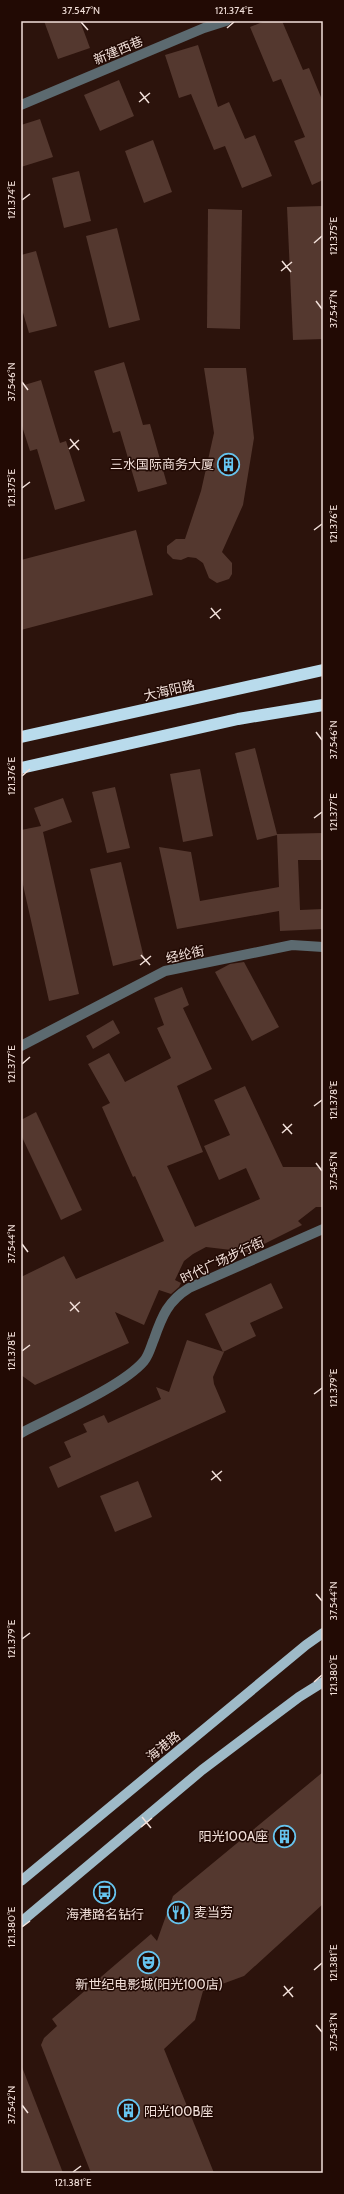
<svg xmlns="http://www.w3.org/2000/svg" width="344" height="2194" viewBox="0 0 344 2194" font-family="Cabin,'Noto Sans SC',sans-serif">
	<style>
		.building { fill: #54382f }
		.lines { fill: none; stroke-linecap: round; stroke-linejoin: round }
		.minor { stroke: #5c6a70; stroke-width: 10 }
		.major { stroke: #9ebac8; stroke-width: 10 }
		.highway { stroke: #b9dbec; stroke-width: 12 }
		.ticks { fill: none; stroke: #f2e0da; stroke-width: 1.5 }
		.labels { text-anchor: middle; stroke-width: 3; stroke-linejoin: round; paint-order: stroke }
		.street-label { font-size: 13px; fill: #f2e0da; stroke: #220a04 }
		.poi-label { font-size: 13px; fill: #f2e0da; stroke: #220a04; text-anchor: end }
		.neatline { fill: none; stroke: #f2e0da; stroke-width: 1.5 }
		.ticks-label { font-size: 10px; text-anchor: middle; fill: #f2e0da }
	</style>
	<rect width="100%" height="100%" fill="#2c130c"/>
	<g class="building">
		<path d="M44,21H80L90,48L58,59Z"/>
		<path d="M265,21H282L303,70L309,68L323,102V180L312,185L294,141L305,137L281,79L273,82L250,27Z"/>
		<path d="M198,45L218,107L229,102L245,139L255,135L272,176L242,188L225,146L214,150L191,94L179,98L165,55Z"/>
		<path d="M119,80L134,116L100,131L84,95Z"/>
		<path d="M40,119L53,157L21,167V125Z"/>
		<path d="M153,140L172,192L144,203L125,151Z"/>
		<path d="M79,171L91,221L64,228L52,178Z"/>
		<path d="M323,206V339L293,340L287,207Z"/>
		<path d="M208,209L242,210L240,329L207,328Z"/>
		<path d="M117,228L140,320L109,328L86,236Z"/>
		<path d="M36,251L57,326L29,333L21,306V255Z"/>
		<path d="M124,362L143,425L150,424L167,484L138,492L120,431L113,433L94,371Z"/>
		<path d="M204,368H246L254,438L243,505L222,552L232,563V574L229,579L217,583L209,578L203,563L196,558L188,557L181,560L173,559L167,553V546L176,539H185L201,491L214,433Z"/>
		<path d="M41,380L60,443L66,441L85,501L55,510L37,449L30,451L21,423V386Z"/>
		<path d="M136,530L153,595L21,630V560Z"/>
		<path d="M255,748L277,834L323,833V860H298L300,910L323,909V929L280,931L279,911L177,929L159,847L191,852L200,901L279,887L277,835L257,840L235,753Z"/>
		<path d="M200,769L213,836L183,842L170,774Z"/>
		<path d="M115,787L130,848L107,853L92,792Z"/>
		<path d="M63,798L72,822L43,832L79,994L49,1001L21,876V830L41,826L34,808Z"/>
		<path d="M121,862L144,958L113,966L90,869Z"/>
		<path d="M244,962L279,1027L252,1041L215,972L230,964Z"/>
		<path d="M182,987L189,1005L183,1008L212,1069L177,1086L203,1152L167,1166L195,1227L260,1199L246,1168L219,1180L204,1146L230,1135L214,1100L245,1086L283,1167H323V1207H316L298,1221L302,1225L248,1252L206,1247L193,1254L184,1261L175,1280L181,1283L179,1287L171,1294L159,1290L144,1325L115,1312L129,1343L35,1385L21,1375V1277L64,1256L76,1279L164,1241L135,1176L133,1177L102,1107L110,1103L88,1064L109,1053L125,1082L171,1058L157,1028L164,1025L154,998Z"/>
		<path d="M113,1020L120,1033L93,1049L86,1036Z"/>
		<path d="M36,1112L82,1210L61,1220L21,1135V1120Z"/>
		<path d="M271,1283L283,1308L250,1323L256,1336L223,1352L205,1314Z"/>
		<path d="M187,1340L224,1352L213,1377L214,1384L226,1412L58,1488L49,1467L71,1457L64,1442L87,1432L83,1424L104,1415L108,1423L161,1399L156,1387L169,1392Z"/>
		<path d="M138,1481L152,1517L115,1532L100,1496Z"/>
		<path d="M323,1772V1904L244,1976L203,1991L195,2020L164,2049L214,2173H91L41,2045L44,2038L57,2026L52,2019L151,1934L157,1941L173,1896Z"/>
		<path d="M21,2067H22L63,2173H21Z"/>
	</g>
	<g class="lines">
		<g class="minor">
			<path d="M21,105L204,28L226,21"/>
			<path d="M21,1046L165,971L292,945L323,947"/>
			<path d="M21,1433C53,1416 122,1387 144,1361C149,1355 151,1346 154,1339C162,1316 168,1301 189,1288L323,1229"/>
		</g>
		<g class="major">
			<path d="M21,1881L306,1645L323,1633"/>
			<path d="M21,1922L202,1770L299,1697L323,1682"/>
		</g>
		<g class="highway">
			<path d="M21,737L323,670"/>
			<path d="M21,768L238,719L323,705"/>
		</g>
	</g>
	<path class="ticks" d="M81,22L88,30M227,28L234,22M140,92L149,103M139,102L150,93M22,200L30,194M314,243L322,236M282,261L291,272M281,271L292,262M316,301L322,309M22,382L28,390M70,439L79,450M69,449L79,440M22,488L30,482M314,530L322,524M211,608L220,619M210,618L221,609M316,732L322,740M22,776L30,769M314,818L322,812M141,955L150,965M140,965L151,956M22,1064L30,1057M314,1106L322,1100M283,1124L292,1134M282,1133L292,1124M316,1163L322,1171M22,1244L28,1252M70,1302L79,1312M70,1311L80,1302M22,1351L30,1345M314,1394L322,1388M212,1471L221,1481M211,1480L222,1471M316,1594L322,1601M22,1639L30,1633M314,1682L322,1675M142,1817L151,1828M141,1827L152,1818M22,1927L30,1921M314,1970L322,1963M284,1986L293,1997M283,1996L293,1987M316,2025L322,2032M22,2105L28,2113M73,2172L81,2166"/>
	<defs>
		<symbol id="building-ring" viewBox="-11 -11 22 22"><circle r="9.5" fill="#220a04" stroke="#66c4ef" stroke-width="1.5"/><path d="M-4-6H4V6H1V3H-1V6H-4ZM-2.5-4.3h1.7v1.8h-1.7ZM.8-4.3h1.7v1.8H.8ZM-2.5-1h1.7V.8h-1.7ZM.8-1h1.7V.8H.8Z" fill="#66c4ef"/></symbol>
		<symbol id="bus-ring" viewBox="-11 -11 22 22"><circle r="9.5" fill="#220a04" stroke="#66c4ef" stroke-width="1.5"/><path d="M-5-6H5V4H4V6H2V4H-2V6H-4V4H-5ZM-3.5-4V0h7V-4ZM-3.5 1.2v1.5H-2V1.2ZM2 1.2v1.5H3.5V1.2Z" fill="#66c4ef"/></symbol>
		<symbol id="restaurant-ring" viewBox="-11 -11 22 22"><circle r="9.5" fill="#220a04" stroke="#66c4ef" stroke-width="1.5"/><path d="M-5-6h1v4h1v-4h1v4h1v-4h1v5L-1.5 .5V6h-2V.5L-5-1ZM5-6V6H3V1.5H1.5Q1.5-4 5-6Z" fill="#66c4ef"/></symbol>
		<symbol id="theatre-ring" viewBox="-11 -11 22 22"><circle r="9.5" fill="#220a04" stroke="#66c4ef" stroke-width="1.5"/><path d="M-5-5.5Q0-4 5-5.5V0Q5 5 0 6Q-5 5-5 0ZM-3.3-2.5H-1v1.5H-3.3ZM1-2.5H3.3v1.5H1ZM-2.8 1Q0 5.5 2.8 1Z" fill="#66c4ef"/></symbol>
	</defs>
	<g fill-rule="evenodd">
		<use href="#building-ring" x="216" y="452" width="25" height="25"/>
		<use href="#building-ring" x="272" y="1824" width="25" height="25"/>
		<use href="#bus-ring" x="92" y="1880" width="25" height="25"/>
		<use href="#restaurant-ring" x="166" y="1900" width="25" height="25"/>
		<use href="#theatre-ring" x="136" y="1950" width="25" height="25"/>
		<use href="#building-ring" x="116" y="2098" width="25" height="25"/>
	</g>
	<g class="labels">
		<g class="street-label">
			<text transform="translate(118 50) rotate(-23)" y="5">新建西巷</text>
			<text transform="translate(169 690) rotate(-13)" y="5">大海阳路</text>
			<text transform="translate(185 954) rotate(-12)" y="5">经纶街</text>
			<text transform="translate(222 1260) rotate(-25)" y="5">时代广场步行街</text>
			<text transform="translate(163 1746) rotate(-39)" y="5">海港路</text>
		</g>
		<g class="poi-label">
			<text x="214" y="469">三水国际商务大厦</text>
			<text x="268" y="1841">阳光100A座</text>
			<text x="194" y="1917" text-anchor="start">麦当劳</text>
			<text x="105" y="1919" text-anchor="middle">海港路名钻行</text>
			<text x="149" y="1989" text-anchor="middle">新世纪电影城(阳光100店)</text>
			<text x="144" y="2116" text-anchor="start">阳光100B座</text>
		</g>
	</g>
	<rect width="344" height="2194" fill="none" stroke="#220a04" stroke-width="44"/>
	<rect x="22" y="22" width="300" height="2150" class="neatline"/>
	<g class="ticks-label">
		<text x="81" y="14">37.547°N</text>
		<text x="234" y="14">121.374°E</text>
		<text transform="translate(11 200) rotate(-90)" y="4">121.374°E</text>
		<text transform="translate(333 236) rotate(-90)" y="4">121.375°E</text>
		<text transform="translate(333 309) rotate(-90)" y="4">37.547°N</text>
		<text transform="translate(11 382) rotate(-90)" y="4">37.546°N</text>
		<text transform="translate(11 488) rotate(-90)" y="4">121.375°E</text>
		<text transform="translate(333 524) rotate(-90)" y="4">121.376°E</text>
		<text transform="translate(333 740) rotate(-90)" y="4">37.546°N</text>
		<text transform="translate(11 776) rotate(-90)" y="4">121.376°E</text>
		<text transform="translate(333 812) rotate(-90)" y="4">121.377°E</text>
		<text transform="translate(11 1064) rotate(-90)" y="4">121.377°E</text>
		<text transform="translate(333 1100) rotate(-90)" y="4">121.378°E</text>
		<text transform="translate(333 1171) rotate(-90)" y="4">37.545°N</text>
		<text transform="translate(11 1244) rotate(-90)" y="4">37.544°N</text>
		<text transform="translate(11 1351) rotate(-90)" y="4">121.378°E</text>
		<text transform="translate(333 1388) rotate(-90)" y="4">121.379°E</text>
		<text transform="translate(333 1601) rotate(-90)" y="4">37.544°N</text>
		<text transform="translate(11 1639) rotate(-90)" y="4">121.379°E</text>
		<text transform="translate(333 1675) rotate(-90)" y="4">121.380°E</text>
		<text transform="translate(11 1927) rotate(-90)" y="4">121.380°E</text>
		<text transform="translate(333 1963) rotate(-90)" y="4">121.381°E</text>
		<text transform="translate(333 2032) rotate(-90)" y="4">37.543°N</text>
		<text transform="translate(11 2105) rotate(-90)" y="4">37.542°N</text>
		<text x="73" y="2186">121.381°E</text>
	</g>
</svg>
